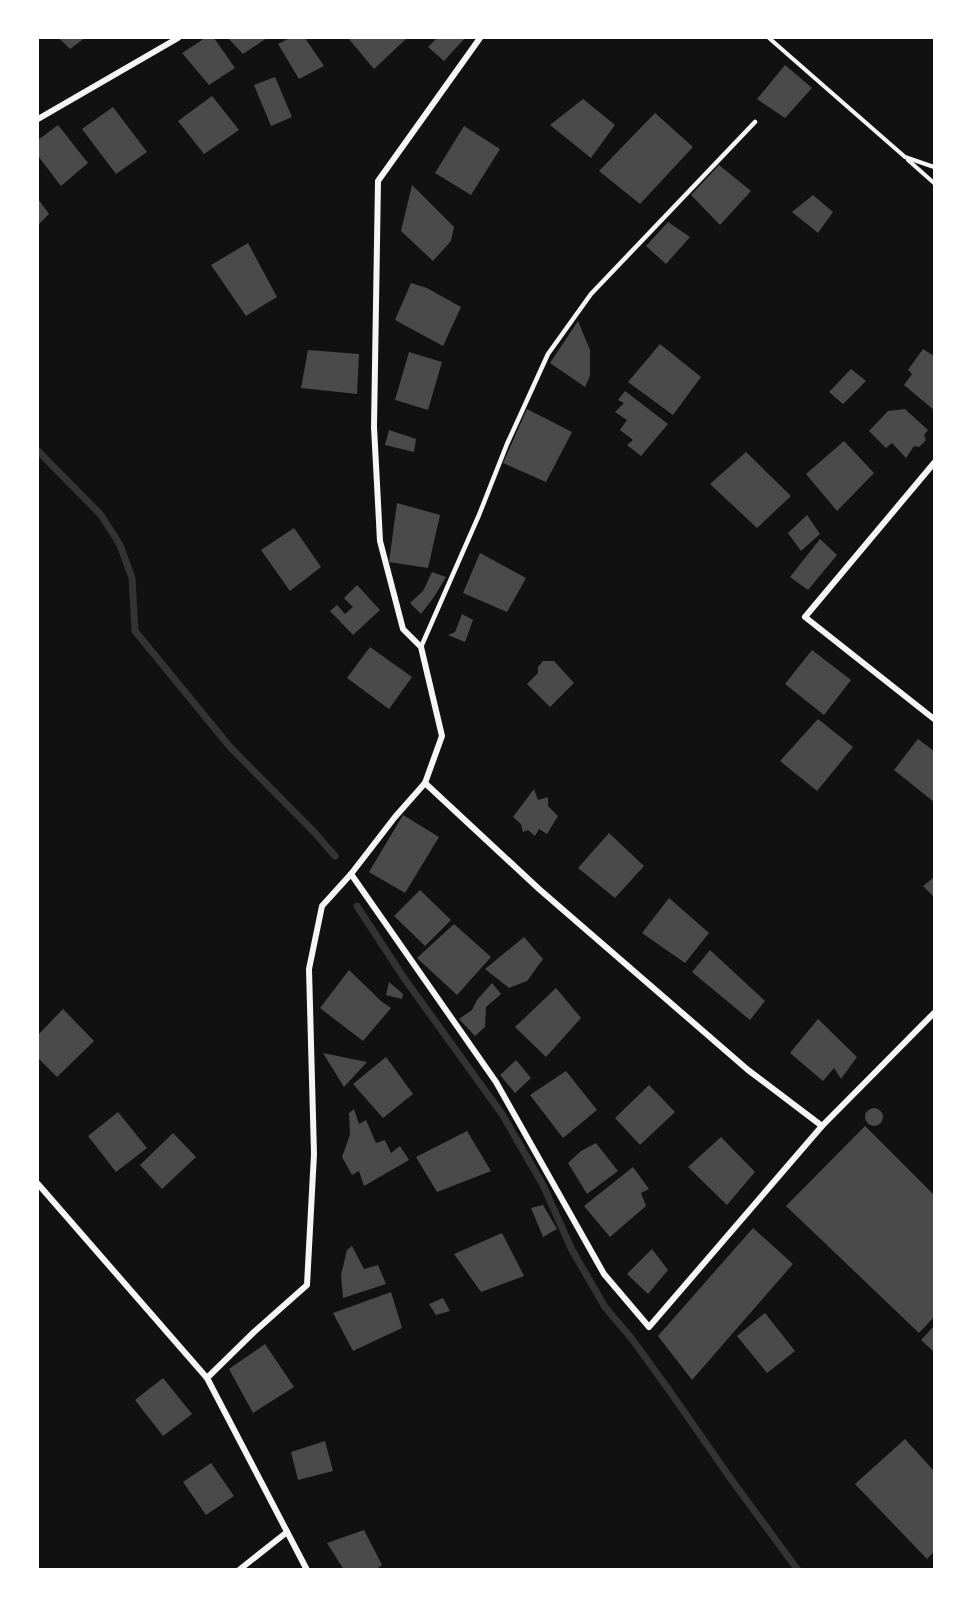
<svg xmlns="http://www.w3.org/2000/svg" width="972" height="1607" viewBox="0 0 972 1607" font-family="'Space Grotesk',sans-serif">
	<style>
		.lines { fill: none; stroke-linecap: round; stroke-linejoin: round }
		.stream { stroke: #333; stroke-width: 7 }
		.building { fill: #4a4a4a }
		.path { stroke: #f5f5f5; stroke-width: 4 }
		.service { stroke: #f5f5f5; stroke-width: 4.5 }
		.minor { stroke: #f5f5f5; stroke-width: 6 }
	</style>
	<rect width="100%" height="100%" fill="#111"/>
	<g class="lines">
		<g class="stream">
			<path d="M38,451L101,515L120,545L132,578L135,631L230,747L315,833L335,856"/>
			<path d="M357,906L404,978L502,1114L543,1185L572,1250L605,1307L632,1339L669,1390L733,1482L798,1570"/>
		</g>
	</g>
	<g class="building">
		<path d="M59,38H85L70,49Z"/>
		<path d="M205,38H214L235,68L209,85L182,53Z"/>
		<path d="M228,38H267L243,54Z"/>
		<path d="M290,38H305L324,66L299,79L278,44Z"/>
		<path d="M348,38H407L374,69Z"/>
		<path d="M437,38H465L444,61L428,47Z"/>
		<path d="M785,65L812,88L785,118L757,99Z"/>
		<path d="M275,77L292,117L271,126L254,85Z"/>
		<path d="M212,96L239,130L204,154L178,121Z"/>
		<path d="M583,99L615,125L591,158L550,125Z"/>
		<path d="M113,107L147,152L116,174L82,129Z"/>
		<path d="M655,113L693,147L640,204L599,171Z"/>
		<path d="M58,125L88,163L61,186L38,156V140Z"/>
		<path d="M464,126L500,149L471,195L435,173Z"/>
		<path d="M719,165L751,191L720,225L691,195Z"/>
		<path d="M412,185L454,227L451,241L433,261L401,231Z"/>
		<path d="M813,195L833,212L818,233L792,212Z"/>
		<path d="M38,199L49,214L38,225Z"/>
		<path d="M668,222L690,237L666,264L646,246Z"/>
		<path d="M248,243L277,297L246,316L211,265Z"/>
		<path d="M411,283L427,288L461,307L443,346L395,320Z"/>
		<path d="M578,321L590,350V376L585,387L550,363Z"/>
		<path d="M660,344L701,377L673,415L628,382Z"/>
		<path d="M923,349L934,356V410L904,385L912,374L908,370Z"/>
		<path d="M308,350L359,354L357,394L301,388Z"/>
		<path d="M409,352L442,362L428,410L395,400Z"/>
		<path d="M851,369L866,381L843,404L829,392Z"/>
		<path d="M625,391L668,424L641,456L627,445L633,440L620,430L627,420L615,412L624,403L618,400Z"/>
		<path d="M527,409L572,432L546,482L503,463Z"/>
		<path d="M905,409L928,430L924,435L926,440L919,447L914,446L906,458L892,443L886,448L869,431L888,411Z"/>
		<path d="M389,430L416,439L414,452L385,445Z"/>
		<path d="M844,441L874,473L837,511L806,474Z"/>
		<path d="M746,452L791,496L757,528L710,484Z"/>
		<path d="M397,503L440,515L428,568L389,562Z"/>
		<path d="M807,515L820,534L801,551L788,533Z"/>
		<path d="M294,528L321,567L290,591L261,550Z"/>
		<path d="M820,539L837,555L808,590L790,577Z"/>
		<path d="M480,553L526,578L507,612L463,593Z"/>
		<path d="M432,572L446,577L434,597L421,614L410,603L423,591Z"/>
		<path d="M357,585L380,610L353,635L330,611L337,605L345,614L353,607L344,598Z"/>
		<path d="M462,614L473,620L465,642L448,635L455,632Z"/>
		<path d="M370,647L412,677L389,709L347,678Z"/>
		<path d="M812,650L851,680L824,715L785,684Z"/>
		<path d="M543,661H554L574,683L550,707L527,684L538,673V667Z"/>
		<path d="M818,719L853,747L817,791L780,761Z"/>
		<path d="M918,739L934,751V802L894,770Z"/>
		<path d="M534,789L538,800L548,797V806L558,816L547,834L539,829L535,836L528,830L523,832L521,824L513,817Z"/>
		<path d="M403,815L439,837L405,893L369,872Z"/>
		<path d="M609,833L644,866L615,898L578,868Z"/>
		<path d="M933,878L934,879V897L923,886Z"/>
		<path d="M420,890L451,920L425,946L394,916Z"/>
		<path d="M669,898L709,933L685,963L642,933Z"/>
		<path d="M454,924L491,957L457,995L417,958Z"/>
		<path d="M524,937L543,959L527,981L509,988L485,969Z"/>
		<path d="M710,950L765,1001L750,1020L692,972Z"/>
		<path d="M349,970L381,1001L391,1008L363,1041L320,1008Z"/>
		<path d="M389,982L403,994L402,999L386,995Z"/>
		<path d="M492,983L501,994L486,1007L485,1027L475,1036L459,1019L472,1010L477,1000Z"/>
		<path d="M556,988L581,1018L546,1057L515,1027Z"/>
		<path d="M63,1009L94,1041L57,1077L38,1058V1035Z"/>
		<path d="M818,1019L857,1057L841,1079L834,1068L823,1081L790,1053Z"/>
		<path d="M323,1053L367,1062L344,1087Z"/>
		<path d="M386,1057L413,1094L383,1118L353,1084Z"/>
		<path d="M516,1060L531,1078L515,1093L500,1075Z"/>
		<path d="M566,1071L597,1110L563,1138L530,1095Z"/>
		<path d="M649,1085L675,1112L640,1145L615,1118Z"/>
		<circle cx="874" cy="1117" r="9"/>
		<path d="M354,1109L359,1124L366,1120L376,1143L385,1140L391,1153L400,1146L409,1160L364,1186L359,1171L352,1175L342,1157L350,1135L349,1113Z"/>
		<path d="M118,1112L147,1148L116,1172L88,1136Z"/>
		<path d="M865,1126L934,1195V1317L919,1333L786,1206Z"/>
		<path d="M467,1131L491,1171L437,1192L416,1157Z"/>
		<path d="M173,1133L196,1157L162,1189L140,1165Z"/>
		<path d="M721,1137L755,1172L727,1205L688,1167Z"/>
		<path d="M596,1143L618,1171L587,1194L568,1163L581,1151Z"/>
		<path d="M633,1167L649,1189L641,1193L646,1206L610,1237L584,1206Z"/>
		<path d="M543,1205L557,1229L543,1237L531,1208Z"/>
		<path d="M753,1228L793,1264L692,1380L658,1336Z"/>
		<path d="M502,1233L524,1276L481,1292L454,1254Z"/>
		<path d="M352,1246L364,1269L378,1265L386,1284L343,1298L341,1275L347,1250Z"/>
		<path d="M652,1249L668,1270L648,1294L627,1274Z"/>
		<path d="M391,1292L402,1328L353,1351L333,1313Z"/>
		<path d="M443,1298L450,1311L436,1315L429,1304Z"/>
		<path d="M765,1313L795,1351L767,1373L737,1336Z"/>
		<path d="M934,1326V1352L921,1340Z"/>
		<path d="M265,1344L294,1387L253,1413L229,1369Z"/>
		<path d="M163,1378L192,1414L163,1436L135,1400Z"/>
		<path d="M905,1439L934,1471V1552L927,1559L855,1484Z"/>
		<path d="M325,1441L333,1471L298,1480L291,1452Z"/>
		<path d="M211,1463L234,1496L206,1515L183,1482Z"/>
		<path d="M364,1530L382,1565L375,1570H344L327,1543Z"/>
	</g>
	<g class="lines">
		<g class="path">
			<path d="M769,38L905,157L934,167"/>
			<path d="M908,160L934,183"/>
		</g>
		<path class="service" d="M421,647L479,515L507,444L548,354L591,294L755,122"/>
		<g class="minor">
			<path d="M38,119L178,38"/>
			<path d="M934,463L805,617L934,719"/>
			<path d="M425,783L539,889L748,1070L822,1126"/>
			<path d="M351,874L496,1082L604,1274L649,1327L822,1126L934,1013"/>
			<path d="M38,1184L207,1378L307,1570"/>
			<path d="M207,1378L254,1332L307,1285L314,1154L309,969L322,906L351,874L395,817L425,783L442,736L421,647L403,629L380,541L374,427L378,181L480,38"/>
			<path d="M239,1570L287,1532"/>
		</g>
	</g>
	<rect width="972" height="1607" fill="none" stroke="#ffffff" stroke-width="78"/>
</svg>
